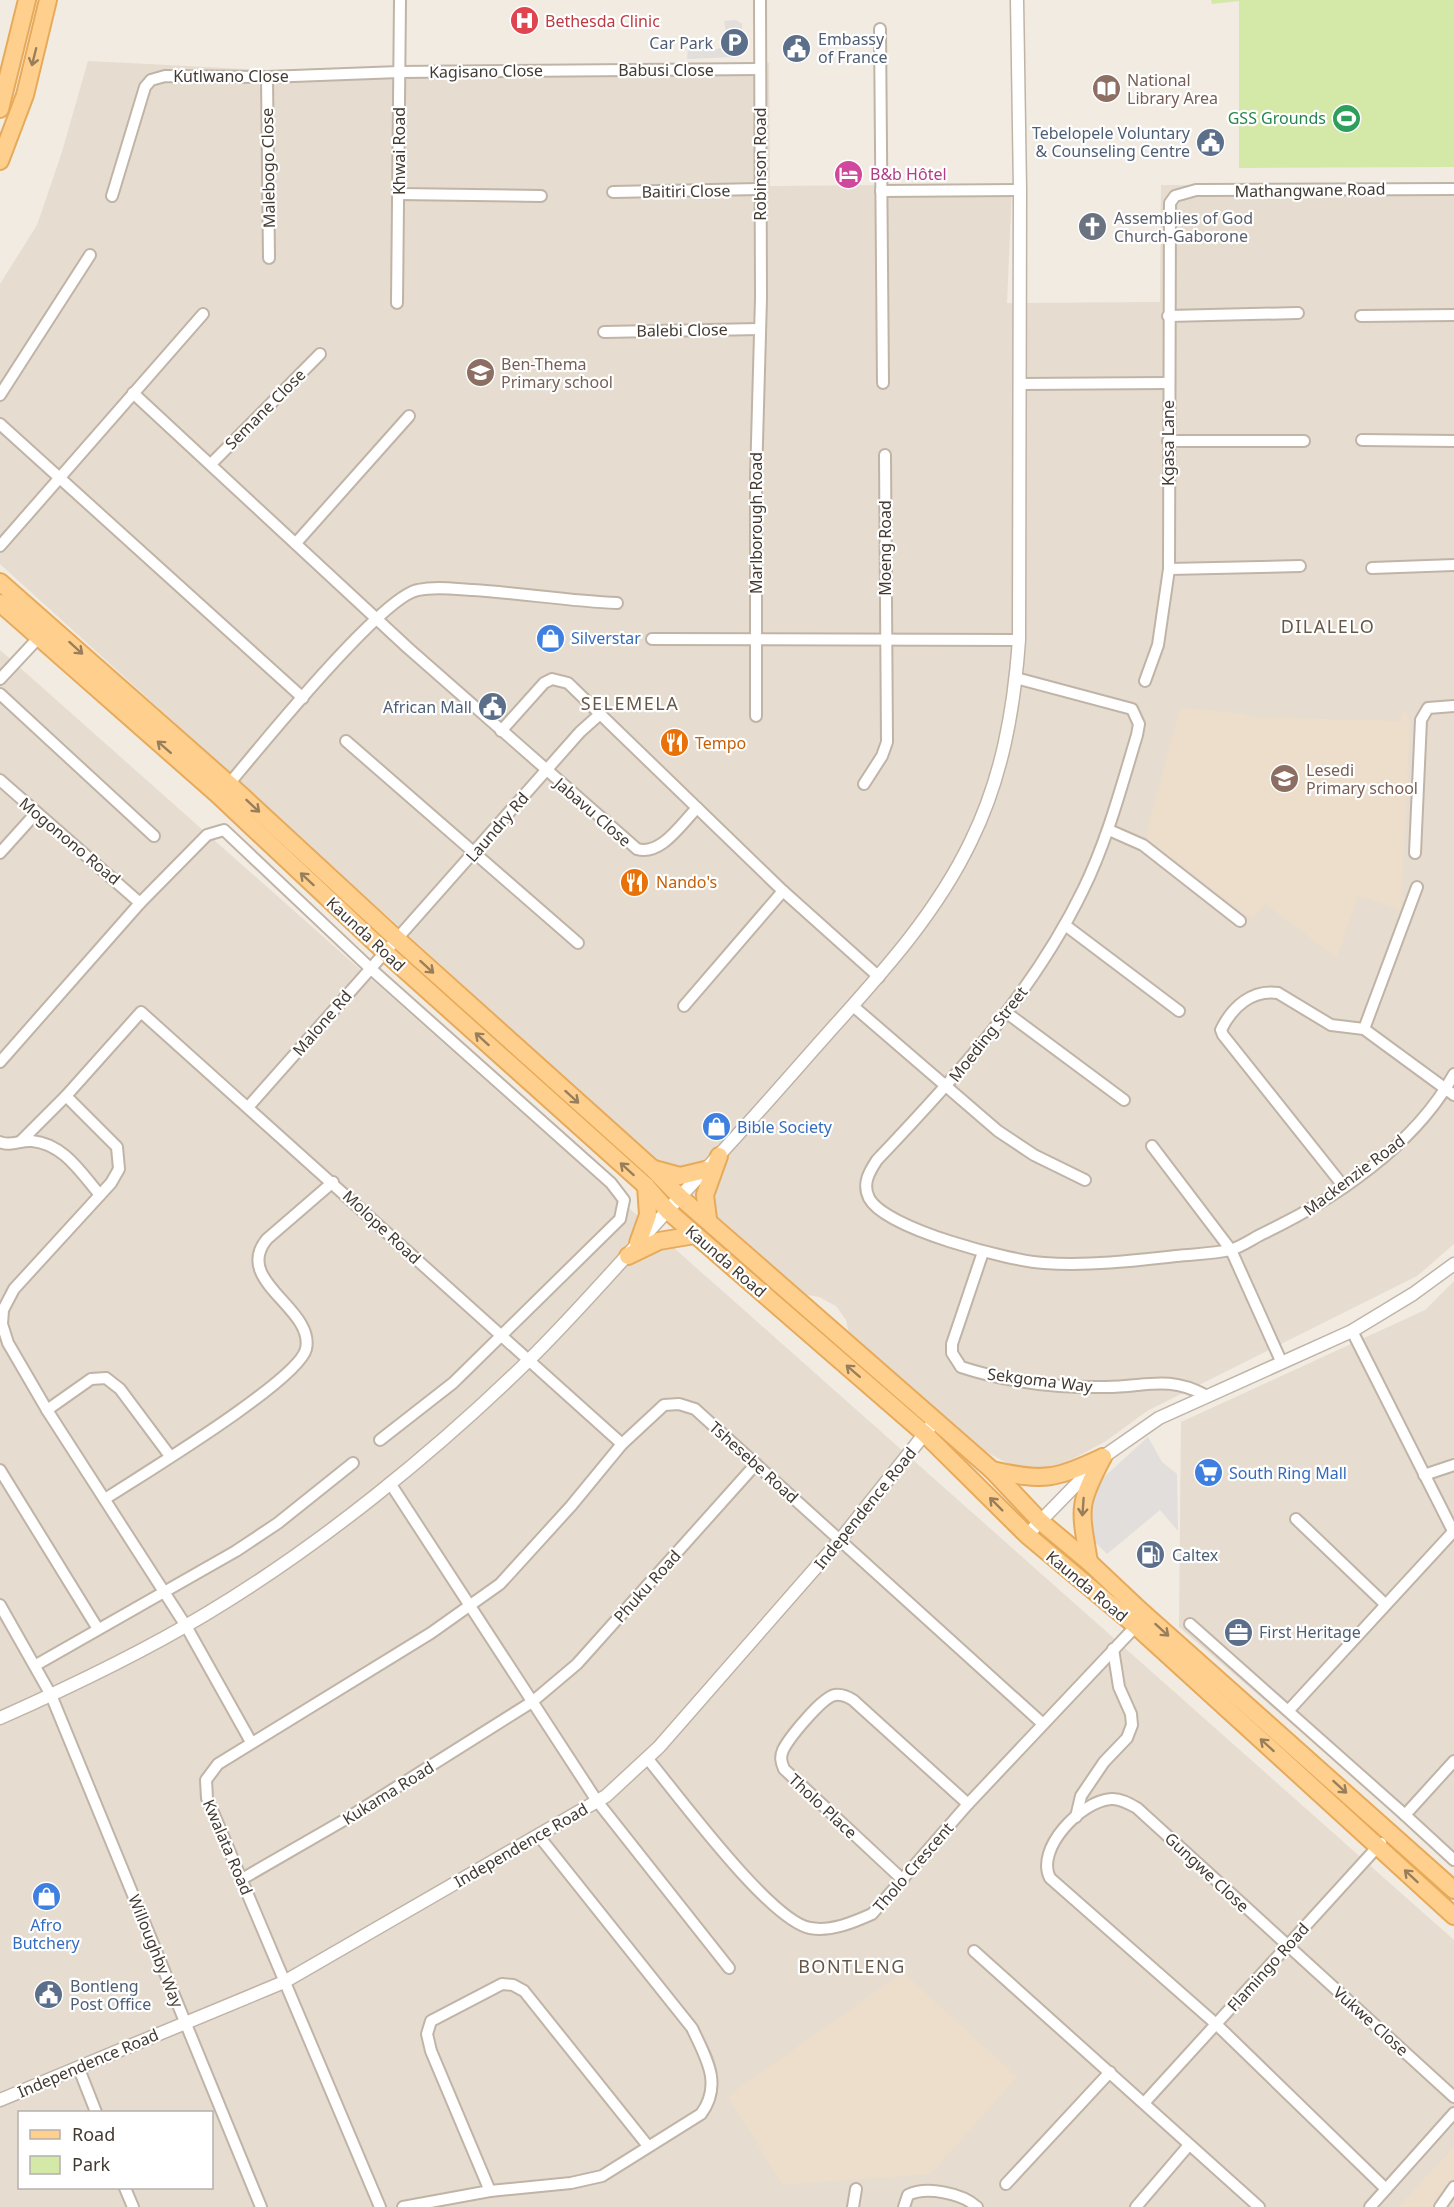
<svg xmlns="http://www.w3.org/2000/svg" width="1454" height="2207" viewBox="0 0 1454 2207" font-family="'Noto Sans',sans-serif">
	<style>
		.residential { fill: #e6dccf; fill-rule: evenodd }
		.education { fill: #ecdeca }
		.green { fill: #d4e8a8 }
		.parking { fill: #e1dedb }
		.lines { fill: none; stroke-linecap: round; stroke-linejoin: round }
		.minor-casing { stroke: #c0b4a7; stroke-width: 14 }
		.tertiary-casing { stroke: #c0b4a7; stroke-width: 15 }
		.primary-casing { stroke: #e7aa5a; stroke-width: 20 }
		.minor { stroke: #fff; stroke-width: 10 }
		.tertiary { stroke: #fff; stroke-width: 12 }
		.primary { stroke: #ffd08d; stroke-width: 16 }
		.oneway { stroke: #987e5b }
		.labels { text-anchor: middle; stroke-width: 4.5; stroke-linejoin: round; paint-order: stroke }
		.health-label { font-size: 16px; fill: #be3a42; stroke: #fff; text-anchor: start }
		.service-label { font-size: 16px; fill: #4e5e75; stroke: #fff; text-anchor: start }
		.street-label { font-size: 16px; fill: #433a32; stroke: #fff }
		.education-label { font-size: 16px; fill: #785e54; stroke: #fff; text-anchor: start }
		.leisure-label { font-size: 16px; fill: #27864d; stroke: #fff; text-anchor: end }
		.hotel-label { font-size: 16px; fill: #b23c85; stroke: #fff; text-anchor: start }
		.worship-label { font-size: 16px; fill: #5b616d; stroke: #fff; text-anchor: start }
		.shop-label { font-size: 16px; fill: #366cbe; stroke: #fff; text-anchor: start }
		.food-label { font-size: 16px; fill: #c56008; stroke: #fff; text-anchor: start }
		.neighbourhood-label { font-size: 18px; letter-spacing: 1.5px; fill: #665749; stroke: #fff }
	</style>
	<rect width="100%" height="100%" fill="#f2ebe1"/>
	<g class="residential">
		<path d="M88,61L267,70L769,63L770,186L1012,184L1007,303L1160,302L1161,185L1454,187V1244L1417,1276L1147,1411L1106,1441L1056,1468L1024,1470L1003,1461L981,1449L939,1416L849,1334L846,1320L836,1306L819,1297L803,1294L0,564V284L37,225L62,152Z"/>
		<path d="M0,650L1454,1940V2148L1399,2207H0ZM20,2112H212V2188H20Z"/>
		<path d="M1454,1281V1863L1179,1627L1181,1422L1425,1310Z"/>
	</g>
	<g class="education">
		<path d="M1180,708L1240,713L1253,717L1401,721L1402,710L1405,711L1410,721L1401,910L1358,896L1337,958L1265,904L1252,919L1145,837Z"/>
		<path d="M903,1972L1017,2077L931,2174L782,2185L728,2096Z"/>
		<path d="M1454,2148V2207H1399Z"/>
	</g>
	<path class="green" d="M1211,0H1454V167L1239,168V1L1212,4Z"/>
	<g class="parking">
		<path d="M736,20L742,24L743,52L734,57L687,59L688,49H717L724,46L727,39L724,21Z"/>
		<path d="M1148,1437L1162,1462L1177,1474L1178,1531L1160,1510L1107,1554L1090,1537L1091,1489Z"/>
	</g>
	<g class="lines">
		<defs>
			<g id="minor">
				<path d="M880,29L883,383"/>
				<path d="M267,77L269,258"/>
				<path d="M881,191L1020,190"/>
				<path d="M613,192L759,189"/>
				<path d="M399,194L541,196"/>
				<path d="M112,196L145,87L151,80L165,76L267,77L399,72L760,69"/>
				<path d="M397,303L400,0"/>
				<path d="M1168,316L1298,313"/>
				<path d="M1361,316L1454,315"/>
				<path d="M604,332L760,329"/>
				<path d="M1020,384L1168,383"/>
				<path d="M133,393L408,648L637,849C661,856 681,824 697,808"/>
				<path d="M0,395L90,255"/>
				<path d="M0,424L303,698"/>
				<path d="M1362,440L1454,441"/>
				<path d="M1168,441H1304"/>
				<path d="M211,464L320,354"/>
				<path d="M296,543L409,416"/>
				<path d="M0,546L203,314"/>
				<path d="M1372,568L1454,565"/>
				<path d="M1169,569L1300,566"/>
				<path d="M652,639L1019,640"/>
				<path d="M1016,678L1132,709L1139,724L1137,735C1121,788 1107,841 1083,890C1033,993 955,1078 877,1160C869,1172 862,1184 869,1198C885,1229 1010,1261 1044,1263C1088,1266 1132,1261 1176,1256C1193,1254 1212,1254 1230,1250C1241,1247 1252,1239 1262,1234C1334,1200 1415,1145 1454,1074"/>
				<path d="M0,679L43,633"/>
				<path d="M1145,681L1158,645L1169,569L1170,203L1175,196L1196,190L1454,189"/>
				<path d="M0,694L154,836"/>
				<path d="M756,716V478L761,298L760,0"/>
				<path d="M501,731L544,683L552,679L568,683L783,891L879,977"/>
				<path d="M346,741L578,943"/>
				<path d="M0,780L140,903"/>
				<path d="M229,784C259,748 382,596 418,590C436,586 455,589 473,590C521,593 569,601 617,603"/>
				<path d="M864,784L882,756L887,742L885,455"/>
				<path d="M1109,830L1143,845L1240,921"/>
				<path d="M0,853L36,813"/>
				<path d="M1415,853L1421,720L1428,708L1454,706"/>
				<path d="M1065,925L1179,1011"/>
				<path d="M684,1006L783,891"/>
				<path d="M853,1006L998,1131L1034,1155L1085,1180"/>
				<path d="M1007,1013L1124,1100"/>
				<path d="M1364,1029L1417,887"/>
				<path d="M0,1062L140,903L207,835L224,830L370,968L611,1183L624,1200L620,1219L453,1383L380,1440"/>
				<path d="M249,1106L580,732L599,715"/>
				<path d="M21,1141L66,1096"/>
				<path d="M0,1142C11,1147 20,1140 32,1141C64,1144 81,1173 100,1195"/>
				<path d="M1152,1146L1231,1250L1281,1361"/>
				<path d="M1344,1187L1223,1035L1221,1030C1232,1007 1252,989 1278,993L1331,1025L1364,1029L1454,1095"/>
				<path d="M983,1252L952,1344V1353L961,1367C1007,1382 1058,1388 1106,1387C1146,1387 1167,1375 1205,1395"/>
				<path d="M1352,1331L1454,1533"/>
				<path d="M47,1410L91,1379L106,1378L120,1389L170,1456"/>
				<path d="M0,1470L98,1629"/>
				<path d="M1424,1475L1454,1465"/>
				<path d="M390,1483L597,1801L729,1968"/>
				<path d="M105,1499C140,1476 298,1381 306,1349C315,1308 232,1281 267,1239L333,1182"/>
				<path d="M1296,1519L1385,1604"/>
				<path d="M0,1605L51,1695L261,2207"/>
				<path d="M1190,1624L1405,1815L1454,1761"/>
				<path d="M36,1665L236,1551L278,1523L353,1463"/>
				<path d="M1289,1710L1453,1532"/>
				<path d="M251,1742L186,1626L47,1410L8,1343L2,1324L3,1310L14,1289L111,1183L119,1169L117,1147L66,1096L141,1012L622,1444"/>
				<path d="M647,1758C677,1794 770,1921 810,1928C831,1932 854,1922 872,1914L968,1804L1136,1626"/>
				<path d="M1405,1815L1454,1860"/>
				<path d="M1076,1817L1081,1796L1104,1762L1127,1738L1132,1725L1131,1714L1119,1687L1113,1649"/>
				<path d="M242,1879L346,1819L532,1702L577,1664L756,1464"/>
				<path d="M903,1880L784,1769C781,1762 780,1757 783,1750C789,1738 822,1697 835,1695C842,1694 848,1697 853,1700L968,1804"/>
				<path d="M974,1951L1259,2207"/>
				<path d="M79,2069L96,2112"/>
				<path d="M1145,2102L1381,1843"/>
				<path d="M1006,2184L1110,2072"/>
				<path d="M125,2188L133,2207"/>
				<path d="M1386,2189L1216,2024L1050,1878C1035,1849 1081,1801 1111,1799C1120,1798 1130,1804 1137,1808L1454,2097"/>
				<path d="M490,2191L431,2051L427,2034L431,2021L502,1984L513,1985L524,1991L648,2146"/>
				<path d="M380,2207L207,1798L206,1780L218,1764L431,1633L500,1584L571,1506L622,1444L664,1405L679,1404L695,1409L1043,1724"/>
				<path d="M403,2207L490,2191L571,2183L602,2176L701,2114C723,2084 706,2058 692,2028L538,1835"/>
				<path d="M853,2207L856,2189"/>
				<path d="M904,2207L908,2195C926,2186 962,2193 977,2207"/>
				<path d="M1136,2207L1189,2145"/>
				<path d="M1370,2207L1454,2113"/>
				<path d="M1440,2207L1454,2187"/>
			</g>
			<g id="tertiary">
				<path d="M1027,1535L1103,1457L1159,1418L1352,1331L1413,1294L1454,1264"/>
				<path d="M0,1718C70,1687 141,1653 206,1614C318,1547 434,1453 527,1362C589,1301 645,1233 705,1170C748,1125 788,1078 829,1032C882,973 936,914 971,841C1002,778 1014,710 1019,640L1020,190L1017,0"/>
				<path d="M0,2100L284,1982L606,1796L659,1747L840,1540L930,1427"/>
			</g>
			<g id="primary">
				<path d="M0,109L27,0"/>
				<path d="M0,161L25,95L48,0"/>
				<path d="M0,582L229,784L397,939L653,1169L680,1197L992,1470L1040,1521L1089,1562L1141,1611L1454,1890"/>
				<path d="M0,603L217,794L386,953L646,1186L668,1211L925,1434L1027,1535L1136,1626L1454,1916"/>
				<path d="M654,1169L680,1176L705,1170"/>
				<path d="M708,1219L705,1195L719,1156"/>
				<path d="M638,1243L648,1215L646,1186"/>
				<path d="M628,1256L659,1241L695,1235"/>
				<path d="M992,1470C1045,1482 1055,1479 1103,1457"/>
				<path d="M1089,1562C1080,1508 1077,1506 1103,1457"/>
			</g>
		</defs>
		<use href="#minor" class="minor-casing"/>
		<use href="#tertiary" class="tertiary-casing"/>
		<use href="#primary" class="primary-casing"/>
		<use href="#minor" class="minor"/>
		<use href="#tertiary" class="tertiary"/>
		<use href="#primary" class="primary"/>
	</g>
	<defs><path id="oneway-shaft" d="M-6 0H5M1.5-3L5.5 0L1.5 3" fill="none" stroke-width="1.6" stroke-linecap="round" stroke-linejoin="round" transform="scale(1.5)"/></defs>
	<g class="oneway">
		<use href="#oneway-shaft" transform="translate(34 57) rotate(104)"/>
		<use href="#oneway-shaft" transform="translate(76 648) rotate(42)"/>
		<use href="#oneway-shaft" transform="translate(164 747) rotate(-139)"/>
		<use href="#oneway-shaft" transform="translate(253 806) rotate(43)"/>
		<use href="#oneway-shaft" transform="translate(307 879) rotate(-137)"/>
		<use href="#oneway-shaft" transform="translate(427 967) rotate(42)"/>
		<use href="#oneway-shaft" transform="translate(482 1039) rotate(-138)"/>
		<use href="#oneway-shaft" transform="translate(572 1097) rotate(42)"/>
		<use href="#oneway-shaft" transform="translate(627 1169) rotate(-138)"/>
		<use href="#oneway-shaft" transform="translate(853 1371) rotate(-139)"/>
		<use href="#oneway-shaft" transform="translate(996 1504) rotate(-135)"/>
		<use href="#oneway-shaft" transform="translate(1083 1507) rotate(94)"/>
		<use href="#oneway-shaft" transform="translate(1162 1630) rotate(42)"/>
		<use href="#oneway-shaft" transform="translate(1267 1745) rotate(-138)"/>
		<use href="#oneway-shaft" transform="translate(1340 1787) rotate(42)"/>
		<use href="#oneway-shaft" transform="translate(1411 1876) rotate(-137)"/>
	</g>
	<defs>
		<symbol id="hospital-disc" viewBox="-11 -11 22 22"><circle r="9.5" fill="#e0444e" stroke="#fff"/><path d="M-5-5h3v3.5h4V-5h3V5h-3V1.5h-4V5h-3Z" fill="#fff"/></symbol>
		<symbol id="parking-disc" viewBox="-11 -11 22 22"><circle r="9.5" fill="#5c6f8a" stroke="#fff"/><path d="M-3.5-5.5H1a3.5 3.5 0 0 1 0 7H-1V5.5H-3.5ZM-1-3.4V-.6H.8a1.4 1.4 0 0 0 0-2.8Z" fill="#fff"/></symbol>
		<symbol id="civic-disc" viewBox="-11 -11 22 22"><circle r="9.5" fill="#5c6f8a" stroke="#fff"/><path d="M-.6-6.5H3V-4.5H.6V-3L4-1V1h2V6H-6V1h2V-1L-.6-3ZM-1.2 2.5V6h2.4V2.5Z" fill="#fff"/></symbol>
		<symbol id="library-disc" viewBox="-11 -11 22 22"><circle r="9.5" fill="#8d6e63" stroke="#fff"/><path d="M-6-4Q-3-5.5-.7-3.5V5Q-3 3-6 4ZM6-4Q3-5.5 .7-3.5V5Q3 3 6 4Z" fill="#fff"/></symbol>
		<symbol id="stadium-disc" viewBox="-11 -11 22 22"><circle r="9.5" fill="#2e9e5b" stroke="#fff"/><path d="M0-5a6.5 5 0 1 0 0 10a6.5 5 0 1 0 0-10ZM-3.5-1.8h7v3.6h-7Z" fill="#fff"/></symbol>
		<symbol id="hotel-disc" viewBox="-11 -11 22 22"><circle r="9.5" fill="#d1479c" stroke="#fff"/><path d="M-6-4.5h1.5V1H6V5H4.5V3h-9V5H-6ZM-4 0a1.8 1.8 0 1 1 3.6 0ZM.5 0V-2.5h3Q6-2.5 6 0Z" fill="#fff"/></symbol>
		<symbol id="church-disc" viewBox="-11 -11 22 22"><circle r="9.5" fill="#6b7280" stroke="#fff"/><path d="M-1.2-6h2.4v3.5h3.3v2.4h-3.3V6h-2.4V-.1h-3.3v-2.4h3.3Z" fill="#fff"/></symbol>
		<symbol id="school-disc" viewBox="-11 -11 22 22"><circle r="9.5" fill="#8d6e63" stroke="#fff"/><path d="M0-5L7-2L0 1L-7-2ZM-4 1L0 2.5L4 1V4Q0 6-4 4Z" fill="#fff"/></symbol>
		<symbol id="shop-disc" viewBox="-11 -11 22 22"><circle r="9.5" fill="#3f7fe0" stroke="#fff"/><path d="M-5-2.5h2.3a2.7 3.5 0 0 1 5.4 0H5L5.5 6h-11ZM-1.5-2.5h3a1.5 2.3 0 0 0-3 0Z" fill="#fff"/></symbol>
		<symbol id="restaurant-disc" viewBox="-11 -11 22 22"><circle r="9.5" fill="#e8710a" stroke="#fff"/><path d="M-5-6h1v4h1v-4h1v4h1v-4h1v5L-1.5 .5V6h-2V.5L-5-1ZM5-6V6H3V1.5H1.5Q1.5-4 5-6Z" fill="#fff"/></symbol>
		<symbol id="supermarket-disc" viewBox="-11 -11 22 22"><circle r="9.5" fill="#3f7fe0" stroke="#fff"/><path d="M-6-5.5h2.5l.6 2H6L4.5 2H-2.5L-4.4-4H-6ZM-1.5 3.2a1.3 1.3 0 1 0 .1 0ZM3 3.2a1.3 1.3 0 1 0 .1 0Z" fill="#fff"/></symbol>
		<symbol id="fuel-disc" viewBox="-11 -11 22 22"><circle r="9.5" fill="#5c6f8a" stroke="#fff"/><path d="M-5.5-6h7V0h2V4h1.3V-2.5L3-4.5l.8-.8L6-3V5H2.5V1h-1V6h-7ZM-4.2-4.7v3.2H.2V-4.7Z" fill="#fff"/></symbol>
		<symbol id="office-disc" viewBox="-11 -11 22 22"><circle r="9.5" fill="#5c6f8a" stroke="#fff"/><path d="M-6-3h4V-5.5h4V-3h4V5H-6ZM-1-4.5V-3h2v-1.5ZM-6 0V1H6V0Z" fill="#fff"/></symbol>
	</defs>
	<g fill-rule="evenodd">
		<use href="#hospital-disc" x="508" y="4" width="33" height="33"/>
		<use href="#parking-disc" x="718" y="26" width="33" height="33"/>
		<use href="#civic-disc" x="780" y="32" width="33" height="33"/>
		<use href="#library-disc" x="1090" y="72" width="33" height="33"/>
		<use href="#stadium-disc" x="1330" y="102" width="33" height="33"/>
		<use href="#civic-disc" x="1194" y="126" width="33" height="33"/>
		<use href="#hotel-disc" x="832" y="158" width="33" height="33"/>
		<use href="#church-disc" x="1076" y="210" width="33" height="33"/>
		<use href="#school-disc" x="464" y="356" width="33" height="33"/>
		<use href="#shop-disc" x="534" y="622" width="33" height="33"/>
		<use href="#civic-disc" x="476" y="690" width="33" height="33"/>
		<use href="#restaurant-disc" x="658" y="726" width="33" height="33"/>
		<use href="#school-disc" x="1268" y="762" width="33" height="33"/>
		<use href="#restaurant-disc" x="618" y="866" width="33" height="33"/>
		<use href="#shop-disc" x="700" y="1110" width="33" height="33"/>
		<use href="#supermarket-disc" x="1192" y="1456" width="33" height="33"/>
		<use href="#fuel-disc" x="1134" y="1538" width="33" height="33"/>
		<use href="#office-disc" x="1222" y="1616" width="33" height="33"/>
		<use href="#shop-disc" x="30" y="1880" width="33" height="33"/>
		<use href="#civic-disc" x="32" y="1978" width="33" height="33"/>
	</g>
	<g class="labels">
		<g class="health-label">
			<text x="545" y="27">Bethesda Clinic</text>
		</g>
		<g class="service-label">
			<text x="818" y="45">Embassy<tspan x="818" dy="18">of France</tspan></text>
			<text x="713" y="49" text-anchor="end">Car Park</text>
			<text x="1190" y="139" text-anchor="end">Tebelopele Voluntary<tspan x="1190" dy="18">&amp; Counseling Centre</tspan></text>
			<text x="472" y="713" text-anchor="end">African Mall</text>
			<text x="1172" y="1561">Caltex</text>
			<text x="1259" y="1638">First Heritage</text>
			<text x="70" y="1992">Bontleng<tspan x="70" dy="18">Post Office</tspan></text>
		</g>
		<g class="street-label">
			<text x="666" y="76">Babusi Close</text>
			<text transform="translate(486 71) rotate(-1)" y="6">Kagisano Close</text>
			<text x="231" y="82">Kutlwano Close</text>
			<text transform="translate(399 151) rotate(-90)" y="6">Khwai Road</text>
			<text transform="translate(760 164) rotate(-90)" y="6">Robinson Road</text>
			<text transform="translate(268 168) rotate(-91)" y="6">Malebogo Close</text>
			<text transform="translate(1310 190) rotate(-1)" y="6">Mathangwane Road</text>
			<text transform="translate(686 191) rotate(-1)" y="6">Baitiri Close</text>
			<text transform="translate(682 330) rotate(-1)" y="6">Balebi Close</text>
			<text transform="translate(265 409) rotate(-45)" y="6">Semane Close</text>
			<text transform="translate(1168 443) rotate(-90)" y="6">Kgasa Lane</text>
			<text transform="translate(756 523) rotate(-90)" y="6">Marlborough Road</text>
			<text transform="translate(885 548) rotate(-90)" y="6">Moeng Road</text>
			<text transform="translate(593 812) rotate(41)" y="6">Jabavu Close</text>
			<text transform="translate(497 827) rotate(-49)" y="6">Laundry Rd</text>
			<text transform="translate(70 841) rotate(40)" y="6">Mogonono Road</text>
			<text transform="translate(366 934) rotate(43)" y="6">Kaunda Road</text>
			<text transform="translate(322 1023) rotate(-49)" y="6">Malone Rd</text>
			<text transform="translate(988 1034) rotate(-52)" y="6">Moeding Street</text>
			<text transform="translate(1354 1175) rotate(-37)" y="6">Mackenzie Road</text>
			<text transform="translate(382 1227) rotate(43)" y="6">Molope Road</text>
			<text transform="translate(726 1261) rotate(41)" y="6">Kaunda Road</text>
			<text transform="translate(1040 1380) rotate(7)" y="6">Sekgoma Way</text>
			<text transform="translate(754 1462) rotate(42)" y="6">Tshesebe Road</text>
			<text transform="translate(865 1508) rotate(-51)" y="6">Independence Road</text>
			<text transform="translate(647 1586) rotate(-48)" y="6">Phuku Road</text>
			<text transform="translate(1087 1586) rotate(40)" y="6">Kaunda Road</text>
			<text transform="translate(388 1793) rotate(-32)" y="6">Kukama Road</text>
			<text transform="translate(823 1806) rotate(43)" y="6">Tholo Place</text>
			<text transform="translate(521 1845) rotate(-30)" y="6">Independence Road</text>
			<text transform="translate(228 1847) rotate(67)" y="6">Kwalata Road</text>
			<text transform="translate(913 1867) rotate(-49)" y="6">Tholo Crescent</text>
			<text transform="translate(1207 1872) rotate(43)" y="6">Gungwe Close</text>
			<text transform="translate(156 1951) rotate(68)" y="6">Willoughby Way</text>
			<text transform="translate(1268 1967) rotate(-48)" y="6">Flamingo Road</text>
			<text transform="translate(1371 2021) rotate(42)" y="6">Vukwe Close</text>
			<text transform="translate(88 2063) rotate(-23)" y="6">Independence Road</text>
		</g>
		<g class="education-label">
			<text x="1127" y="86">National<tspan x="1127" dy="18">Library Area</tspan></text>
			<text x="501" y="370">Ben-Thema<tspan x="501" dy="18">Primary school</tspan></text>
			<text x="1306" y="776">Lesedi<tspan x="1306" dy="18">Primary school</tspan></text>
		</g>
		<g class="leisure-label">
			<text x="1326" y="124">GSS Grounds</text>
		</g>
		<g class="hotel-label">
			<text x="870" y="180">B&amp;b Hôtel</text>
		</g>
		<g class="worship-label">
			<text x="1114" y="224">Assemblies of God<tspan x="1114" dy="18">Church-Gaborone</tspan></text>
		</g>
		<g class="shop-label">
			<text x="571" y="644">Silverstar</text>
			<text x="737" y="1133">Bible Society</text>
			<text x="1229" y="1479">South Ring Mall</text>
			<text x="46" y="1931" text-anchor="middle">Afro<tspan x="46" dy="18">Butchery</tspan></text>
		</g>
		<g class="food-label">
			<text x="695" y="749">Tempo</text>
			<text x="656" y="888">Nando's</text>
		</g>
		<g class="neighbourhood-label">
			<text x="1328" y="633">DILALELO</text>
			<text x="630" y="710">SELEMELA</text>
			<text x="852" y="1973">BONTLENG</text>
		</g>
	</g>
	<rect x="18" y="2111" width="195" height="78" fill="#ffffff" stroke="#b4b0ad" stroke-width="1.5"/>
	<rect x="30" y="2130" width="30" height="9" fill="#ffd08d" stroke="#b4b0ad" stroke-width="1.5"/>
	<text x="72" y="2141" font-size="18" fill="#433a32">Road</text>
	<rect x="30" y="2156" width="30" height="18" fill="#d4e8a8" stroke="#b4b0ad" stroke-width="1.5"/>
	<text x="72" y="2171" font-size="18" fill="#433a32">Park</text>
</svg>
